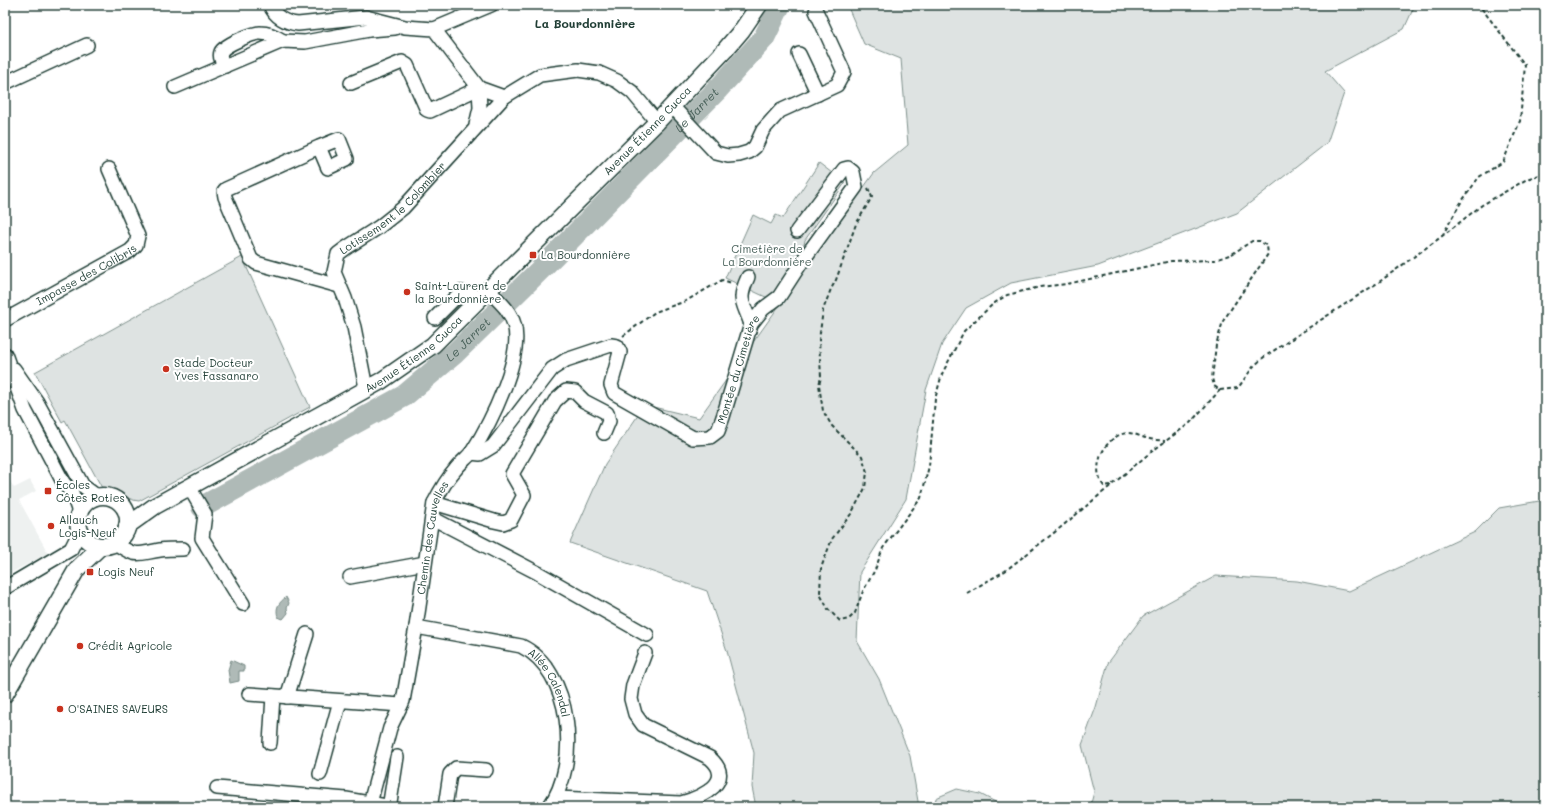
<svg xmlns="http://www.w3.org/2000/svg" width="1550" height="812" viewBox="0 0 1550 812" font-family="Mali,sans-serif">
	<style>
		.built { fill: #eef1f0 }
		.green { fill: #dee3e2; stroke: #7e908b }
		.water { fill: #afbab7; stroke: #758883 }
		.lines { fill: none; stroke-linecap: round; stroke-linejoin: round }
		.river { stroke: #afbab7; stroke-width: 22 }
		.minor-casing { stroke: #1f3d34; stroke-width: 16 }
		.major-casing { stroke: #1f3d34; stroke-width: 19 }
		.path { stroke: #1f3d34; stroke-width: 2; stroke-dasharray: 4 3; stroke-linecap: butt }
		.minor { stroke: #fff; stroke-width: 13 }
		.major { stroke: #fff; stroke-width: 16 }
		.poi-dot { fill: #c8321e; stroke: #fff; stroke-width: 1.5 }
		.labels { text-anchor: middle; stroke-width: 4; stroke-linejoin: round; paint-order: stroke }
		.street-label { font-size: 11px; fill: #1f3d34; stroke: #fff }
		.park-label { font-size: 11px; fill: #455e57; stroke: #fff }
		.poi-label { font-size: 11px; fill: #1f3d34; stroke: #fff; text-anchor: start }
		.neighbourhood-label { font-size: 12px; font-weight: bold; fill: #1f3d34; stroke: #fff }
		.water-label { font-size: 12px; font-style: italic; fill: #4a625b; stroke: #fff }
	</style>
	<rect width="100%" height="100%" fill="#fff"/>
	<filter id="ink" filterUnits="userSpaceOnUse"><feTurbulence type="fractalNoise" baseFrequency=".025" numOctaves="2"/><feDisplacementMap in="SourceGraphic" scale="8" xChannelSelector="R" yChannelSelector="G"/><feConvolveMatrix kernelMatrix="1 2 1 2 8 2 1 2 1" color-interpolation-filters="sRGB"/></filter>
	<g filter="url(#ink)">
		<path class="built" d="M5,472L14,488L30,480L36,491L19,500L48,553L5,576Z"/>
		<g class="green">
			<path d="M847,5H1415L1404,29L1325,71L1344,93L1327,143L1237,213L1098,266L1011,283L966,308L942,344L926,390L906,499L860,572L857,641L879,679L910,756L919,807H756L752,787L754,753L727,651L707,591L570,543L605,464L645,405L699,418L874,173L908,145L901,59L864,44Z"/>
			<path d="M819,163L845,183L805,240L801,260L770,299L725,278L753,215L771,224L776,215L783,218Z"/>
			<path d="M242,257L310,407L139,501C125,500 119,489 102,488L65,420L62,422L35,372Z"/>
			<path d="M1545,500V807H1090L1094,792L1082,745L1096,707L1108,663L1143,616L1216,576L1297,581L1349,591L1475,532L1499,508Z"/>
			<path d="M957,789L980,794L1005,807H934L936,798Z"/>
		</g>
		<g class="water">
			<path d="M286,597L289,603L287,608L288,613L283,619L278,617C275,607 279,603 286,597Z"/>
			<path d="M231,660L244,666V671H239V681L230,683L228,670Z"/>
		</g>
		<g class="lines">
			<path class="river" id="s1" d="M202,507L404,396L455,353L543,267L718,89L764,38L780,5"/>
			<defs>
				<g id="minor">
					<path d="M270,5C275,17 286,23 298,24L366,17L405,27L434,29L479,88L504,97"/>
					<path d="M434,29L491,5"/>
					<path d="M799,54L818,94"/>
					<path d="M225,66C222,62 219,57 221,52C224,45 253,33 260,33C268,33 277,37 283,41"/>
					<path d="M5,83L87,45"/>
					<path d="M351,83L402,62L407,65L427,110L430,111L479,88"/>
					<path d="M175,87L283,41L305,42L369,30L395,28"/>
					<path d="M672,106L716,153L728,156L739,155L749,152L755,147L763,130L780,111L837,85L844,72L816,11"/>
					<path d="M476,125L480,108L479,88"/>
					<path d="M319,147L339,139L347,159L328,168L319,147L226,189L224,191L225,197L251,259L256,263L339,286"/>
					<path d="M748,277C737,301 743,301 751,324"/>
					<path d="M435,318L461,292L482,298"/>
					<path id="s2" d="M5,320L130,251L136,245L138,236L109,169"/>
					<path d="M5,354L25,410L63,482L72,493L79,512"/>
					<path d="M14,369L37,402L83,486L98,497"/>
					<path id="s3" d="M366,388L354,327L345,298L334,272L338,254L346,248L379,227L403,208L504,97L540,75L578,70L599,73L617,81L632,92L657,122"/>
					<path id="s4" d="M471,453L480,454L493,446L552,369L566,360L611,345L617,346L620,352L611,385L614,393L693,438L710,437L718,431L723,417L751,324L763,309L779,297L801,263L856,187L853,172L848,168L844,169L797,231"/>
					<path d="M189,487L205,514L202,538L243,604"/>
					<path d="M434,503L494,521L503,523L511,520L524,495L512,474L555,401L566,391L575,392L584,401L607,413L609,421L604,433"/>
					<path d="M432,518L538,573L647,635"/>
					<path d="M115,543C137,558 136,554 160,550C167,549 175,549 183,549"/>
					<path d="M350,577L425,563"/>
					<path d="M5,588L71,549L80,531"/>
					<path id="s5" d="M416,627L521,646C572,670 581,764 549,807"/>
					<path d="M249,694L401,705"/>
					<path d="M287,697L307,634"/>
					<path d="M270,743L273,696"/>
					<path d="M320,774L340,701"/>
					<path d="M217,788L346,799L386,806L390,802L397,757"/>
					<path d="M556,798L681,803C703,797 736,781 710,758L643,725L635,714L631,699L633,685L645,653"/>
					<path id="s6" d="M369,807L390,728L403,701L416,627L434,503C440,491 446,480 455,470C460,463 467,458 472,452C490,424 524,357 514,324C510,310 499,301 489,291"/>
					<path d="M445,807L450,774L456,768L486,770"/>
				</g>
				<g id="major">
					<circle cx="103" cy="521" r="25"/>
					<path id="s7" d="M127,526L155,506L381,381L433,345L657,122L725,50L742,30L759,5"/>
					<path d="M5,694L77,569L101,546"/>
				</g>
			</defs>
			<use href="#minor" class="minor-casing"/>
			<use href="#major" class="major-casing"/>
			<g class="path">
				<path d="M868,188L872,197L856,224L836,280L831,289L823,310L819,340L821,377L819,385L823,411L832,426L862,456L867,472L865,488L862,494L851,514L832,539L821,568L820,594L828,609L840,621L849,619L855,613L863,591L875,570L883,548L921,498L929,466L935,399L942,374L964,331L993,304L1007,295L1040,287L1067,284L1171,261L1215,260L1232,254L1252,241H1260L1267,246L1268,254L1223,321L1216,345L1212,378L1214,386L1220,390L1238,388L1253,367L1264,357L1379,282L1441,237L1482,205L1527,179L1545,173"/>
				<path d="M1442,236L1460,204L1479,177L1503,162L1520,121L1525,65L1479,5"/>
				<path d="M623,336L655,312L686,301L722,280L732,283"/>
				<path d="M1111,485L1104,486C1089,469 1105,434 1128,433C1134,433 1141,437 1146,438C1152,440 1159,440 1165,441"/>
				<path d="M967,593L1005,571L1060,528L1151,452L1190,423L1220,390"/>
			</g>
			<use href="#minor" class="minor"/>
			<use href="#major" class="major"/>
		</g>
	</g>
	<g class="poi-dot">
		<rect x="529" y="251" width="8" height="8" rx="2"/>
		<circle cx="407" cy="292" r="4"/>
		<circle cx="166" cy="369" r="4"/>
		<rect x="44" y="487" width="8" height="8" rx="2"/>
		<circle cx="51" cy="526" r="4"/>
		<rect x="86" y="568" width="8" height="8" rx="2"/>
		<circle cx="80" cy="646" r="4"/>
		<circle cx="60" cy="709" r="4"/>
	</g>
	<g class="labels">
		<g class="street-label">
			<text dy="4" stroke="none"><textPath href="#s7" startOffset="659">Avenue Étienne Cucca</textPath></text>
			<text dy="4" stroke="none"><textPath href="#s3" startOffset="211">Lotissement le Colombier</textPath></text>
			<text dy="4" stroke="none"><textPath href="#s2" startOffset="93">Impasse des Colibris</textPath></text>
			<text dy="4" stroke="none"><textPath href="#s7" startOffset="335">Avenue Étienne Cucca</textPath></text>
			<text dy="4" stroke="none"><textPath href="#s4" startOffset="424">Montée du Cimetière</textPath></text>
			<text dy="4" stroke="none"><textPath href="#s6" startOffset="278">Chemin des Cauvelles</textPath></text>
			<text dy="4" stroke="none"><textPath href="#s5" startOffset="155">Allée Calendal</textPath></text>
		</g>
		<g class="park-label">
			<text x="767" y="253">Cimetière de<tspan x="767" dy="13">La Bourdonnière</tspan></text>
		</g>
		<g class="poi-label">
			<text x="541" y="259">La Bourdonnière</text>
			<text x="415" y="290">Saint-Laurent de<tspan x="415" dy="13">la Bourdonnière</tspan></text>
			<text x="174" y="367">Stade Docteur<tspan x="174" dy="13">Yves Fassanaro</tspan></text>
			<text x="56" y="489">Écoles<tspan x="56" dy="13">Côtes Roties</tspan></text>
			<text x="59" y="524">Allauch<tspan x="59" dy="13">Logis-Neuf</tspan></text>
			<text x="98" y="576">Logis Neuf</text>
			<text x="88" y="650">Crédit Agricole</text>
			<text x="68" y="713">O'SAINES SAVEURS</text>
		</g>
		<g class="neighbourhood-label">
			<text x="585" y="28">La Bourdonnière</text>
		</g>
		<g class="water-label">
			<text dy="4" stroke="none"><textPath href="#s1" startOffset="640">Le Jarret</textPath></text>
			<text dy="4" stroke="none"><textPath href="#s1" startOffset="316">Le Jarret</textPath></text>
		</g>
	</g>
	<rect width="1550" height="812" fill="none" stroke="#fff" stroke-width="20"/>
	<rect x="10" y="10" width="1530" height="792" fill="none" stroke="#1f3d34" stroke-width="1.5" filter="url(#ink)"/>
</svg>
